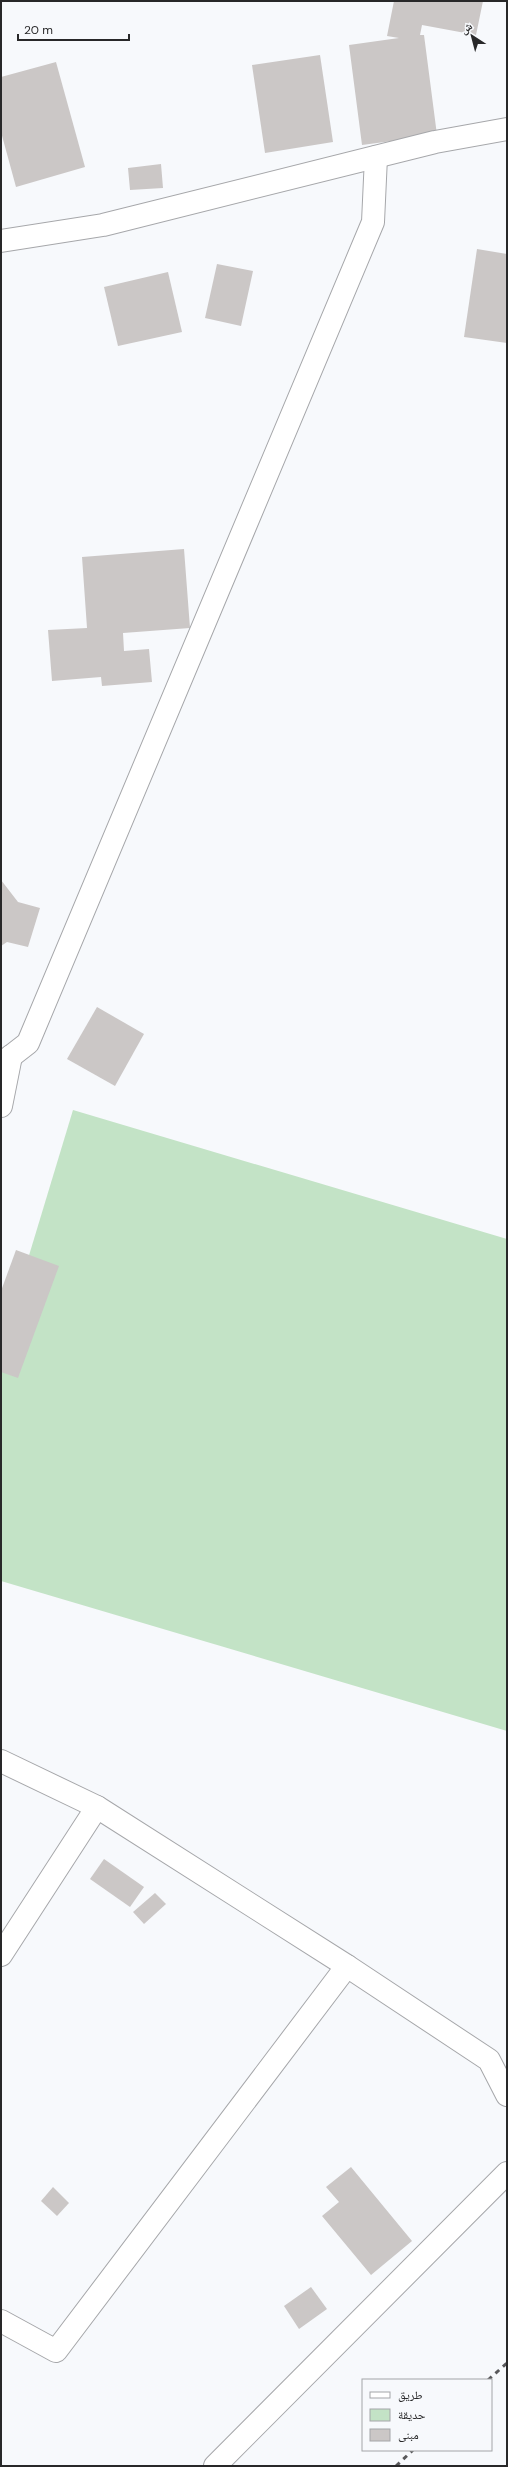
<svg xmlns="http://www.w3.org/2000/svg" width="508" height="2467" viewBox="0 0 508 2467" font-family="'DM Sans','Noto Naskh Arabic',sans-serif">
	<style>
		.green { fill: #c3e3c6 }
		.building { fill: #cbc7c6 }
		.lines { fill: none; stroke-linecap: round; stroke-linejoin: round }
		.minor-casing { stroke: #a6a7aa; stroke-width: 24 }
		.secondary-casing { stroke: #a6a7aa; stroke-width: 24 }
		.minor { stroke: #fff; stroke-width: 22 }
		.secondary { stroke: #fff; stroke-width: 22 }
		.rail { stroke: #59595b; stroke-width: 3; stroke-dasharray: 5 5; stroke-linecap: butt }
	</style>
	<rect width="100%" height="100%" fill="#f7f9fc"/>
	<path class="green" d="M73,1110L507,1239V1731L1,1581V1348Z"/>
	<g class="building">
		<path d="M394,1H483L476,35L422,25L420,35H424L437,135L362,145L349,45L399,38L387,36Z"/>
		<path d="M320,55L333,142L265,153L252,65Z"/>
		<path d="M56,62L85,167L16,187L1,132V77Z"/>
		<path d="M161,164L163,188L130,190L128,168Z"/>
		<path d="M477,249L507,254V343L464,337Z"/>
		<path d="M217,264L253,271L241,326L205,318Z"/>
		<path d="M168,272L182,332L118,346L104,287Z"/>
		<path d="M184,549L190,628L123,633L124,651L149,649L152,682L102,686L101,677L52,681L48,630L87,628L82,557Z"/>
		<path d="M1,880L18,902L40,908L28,947L7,942L1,946Z"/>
		<path d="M97,1007L144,1034L115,1086L67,1059Z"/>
		<path d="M16,1250L59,1266L18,1378L1,1372V1291Z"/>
		<path d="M104,1859L144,1887L130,1907L90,1879Z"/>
		<path d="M155,1893L166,1904L144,1924L133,1912Z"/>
		<path d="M351,2167L412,2241L371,2275L322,2216L339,2202L326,2187Z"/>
		<path d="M53,2187L69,2203L57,2216L41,2201Z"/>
		<path d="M311,2287L327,2309L299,2329L284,2306Z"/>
	</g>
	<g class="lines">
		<defs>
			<g id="minor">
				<path d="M1,1064L28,1043L373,222L376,157"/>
				<path d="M1,1106L11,1056"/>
				<path d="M1,1761L97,1807L347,1966L56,2351L1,2321"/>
				<path d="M1,1955L97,1807"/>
				<path d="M347,1966L489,2060L507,2095"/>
				<path d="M215,2466L507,2173"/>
			</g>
			<path id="secondary" d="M1,241L103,225L435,142L507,129"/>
		</defs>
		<use href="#minor" class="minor-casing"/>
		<use href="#secondary" class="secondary-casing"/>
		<use href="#minor" class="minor"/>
		<use href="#secondary" class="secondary"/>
		<g class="rail">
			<path d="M488,2380L507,2363"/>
			<path d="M396,2466L413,2450"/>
		</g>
	</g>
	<rect width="508" height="2467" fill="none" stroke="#282829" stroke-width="4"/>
	<rect x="362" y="2379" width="130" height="72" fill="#f7f9fc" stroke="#a4a5a8"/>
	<rect x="370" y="2392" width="20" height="6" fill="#ffffff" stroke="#a4a5a8"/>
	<text x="398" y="2399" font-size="12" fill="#282829">طريق</text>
	<rect x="370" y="2409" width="20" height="12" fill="#c3e3c6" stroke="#a4a5a8"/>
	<text x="398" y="2419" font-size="12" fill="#282829">حديقة</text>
	<rect x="370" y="2429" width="20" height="12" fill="#cbc7c6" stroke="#a4a5a8"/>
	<text x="398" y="2439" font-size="12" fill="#282829">مبنى</text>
	<g transform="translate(472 36) rotate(324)" stroke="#f7f9fc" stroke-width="3" paint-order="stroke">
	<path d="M0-3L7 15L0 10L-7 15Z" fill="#282829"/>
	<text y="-6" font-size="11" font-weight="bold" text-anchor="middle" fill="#282829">ش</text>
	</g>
	<path d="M18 34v6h111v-6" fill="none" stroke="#282829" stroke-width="2"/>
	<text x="24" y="34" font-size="12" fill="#282829" stroke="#f7f9fc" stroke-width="3" paint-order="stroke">20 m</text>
</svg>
